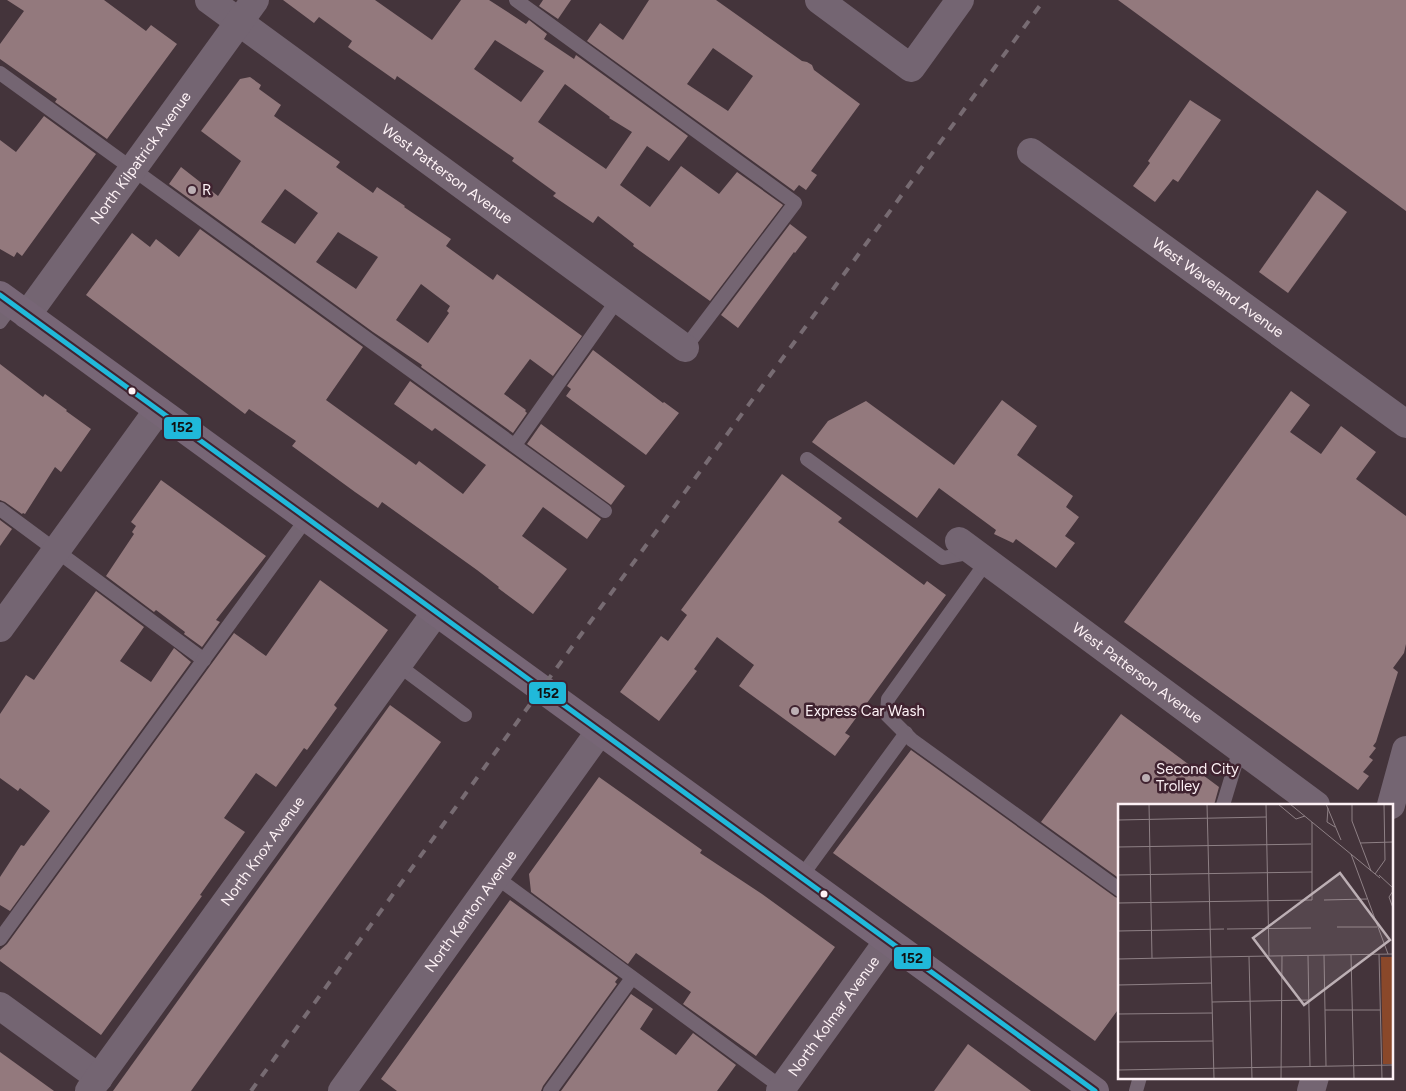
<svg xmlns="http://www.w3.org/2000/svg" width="1406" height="1091" viewBox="0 0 1406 1091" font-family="Figtree,sans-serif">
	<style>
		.building { fill: #93797d; fill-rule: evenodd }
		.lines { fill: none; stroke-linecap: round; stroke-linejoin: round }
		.service { stroke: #746572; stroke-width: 14 }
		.minor { stroke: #746572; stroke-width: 28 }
		.secondary { stroke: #776676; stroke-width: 28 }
		.rail { stroke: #776b72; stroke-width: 4; stroke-dasharray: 9 9; stroke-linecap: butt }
		.bus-1-casing { stroke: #402330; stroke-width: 9 }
		.bus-1 { stroke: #20b9da; stroke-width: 5 }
		.poi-dot { fill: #bcafb4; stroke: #402330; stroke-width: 2 }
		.bus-dot { fill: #fdf1f5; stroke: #402330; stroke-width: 2 }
		.labels { text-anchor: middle; stroke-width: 5; stroke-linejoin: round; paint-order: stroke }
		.street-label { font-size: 15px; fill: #fdf1f5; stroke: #402330 }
		.poi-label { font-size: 15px; fill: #fdf1f5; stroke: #402330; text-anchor: start }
		.inset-road { fill: none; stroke: #8e8085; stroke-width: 1 }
		.view { fill: #bcafb4; fill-opacity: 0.15; stroke: #bcafb4; stroke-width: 2.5 }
		.inset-edge { fill: none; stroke: #fdf1f5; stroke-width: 2.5 }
		.line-badge { stroke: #402330; stroke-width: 2 }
		.pale-badge-label { font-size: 14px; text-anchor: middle; font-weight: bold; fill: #111 }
	</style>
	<rect width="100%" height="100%" fill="#44343b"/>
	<g class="building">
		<path d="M7,0H104L146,31L151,25L177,44L107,139L55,102L57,99L0,59V44L24,11Z"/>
		<path d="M283,0H375L432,40L461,0H489L526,24L529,20L547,34L544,39L574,59L576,55L688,136L669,161L647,146L620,185L650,207L681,166L719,194L737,172L783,205L710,301L633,246L634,244L598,216L593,223L553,196L556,193L512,161L514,158L397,76L395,80L348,47L352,41L319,17L314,23ZM495,40L544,71L521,102L474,69ZM565,84L610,117L609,118L632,132L606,169L538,122Z"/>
		<path d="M543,0H571L558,19L539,6Z"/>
		<path d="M649,0H716L802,61L807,62L812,65L814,70L860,104L811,171L817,175L806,190L799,185L794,191L587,41L600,23L623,40ZM713,48L753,76L728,111L687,84Z"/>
		<path d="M1118,0H1406V211L1361,178Z"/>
		<path d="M250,77L261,85L259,89L281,105L274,116L340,162L336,167L373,193L377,187L405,206L404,207L451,239L446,246L493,280L497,274L582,336L553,376L530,359L504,394L526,410L525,411L527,413L513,433L421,367L422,365L373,332L169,184L181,167L218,196L241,161L201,131L240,79ZM285,189L318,213L295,244L261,222ZM338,232L378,257L356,289L316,262ZM421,284L450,306L447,311L449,313L428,343L396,320Z"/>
		<path d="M1190,100L1221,120L1178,182L1173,179L1155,202L1133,186L1150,163L1148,161Z"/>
		<path d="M44,116L96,154L22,256L17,252L14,257L0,249V140L16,152Z"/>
		<path d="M1317,190L1347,212L1288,293L1259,272Z"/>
		<path d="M790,224L807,237L795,253L794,252L738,328L721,315Z"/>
		<path d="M200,229L363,347L326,400L416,465L419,461L463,494L486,465L435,428L432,431L394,404L410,381L601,519L587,539L543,507L522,536L567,569L533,614L498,588L499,587L477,570L382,502L378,508L355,492L292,446L296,441L249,409L245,414L86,295L132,233L150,247L156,239L179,257Z"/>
		<path d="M593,350L663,403L664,402L679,413L646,455L566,396L571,389L567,386Z"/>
		<path d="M0,364L43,397L45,394L67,410L66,411L91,429L61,472L55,467L25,514L23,513L22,514L5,502L0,500Z"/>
		<path d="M1291,391L1310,405L1290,432L1321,454L1341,426L1376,452L1356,479L1406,516V644L1404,653L1393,668L1398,672L1376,742L1373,746L1376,748L1369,757L1373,760L1363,772L1369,776L1358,790L1124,622Z"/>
		<path d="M1002,400L1037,426L1017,455L1073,496L1066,507L1079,517L1065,536L1075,543L1056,568L1016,539L1013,543L994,534L996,530L939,488L917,518L812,442L828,421L866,401L954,465Z"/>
		<path d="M541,424L625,486L611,505L527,444Z"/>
		<path d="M782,474L842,518L838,522L924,585L927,581L946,595L845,733L850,736L835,756L739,686L754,665L717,637L694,669L697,671L659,721L620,692L661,636L668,641L687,615L681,610Z"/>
		<path d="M161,480L266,556L216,620L220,622L202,647L184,634L185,632L156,610L154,612L106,576L134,534L132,532L136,526L131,522Z"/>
		<path d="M0,520L12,529L0,546Z"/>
		<path d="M320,580L388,630L334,705L337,708L307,750L304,748L276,787L256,773L224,818L245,832L200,895L202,896L101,1035L0,961V950L7,944L234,633L266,656Z"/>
		<path d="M96,591L144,627L120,661L151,682L174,648L191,662L10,911L0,905V877L21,845L24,846L50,811L20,788L18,791L0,778V714L26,675L34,680Z"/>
		<path d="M390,705L441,742L191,1091H113Z"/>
		<path d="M1121,714L1219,787L1214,805H1120V879L1041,822Z"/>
		<path d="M911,750L1115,897L1120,899V1007L1095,1041L833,853Z"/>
		<path d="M599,777L702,850L700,853L762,894L835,947L756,1056L683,1004L691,992L636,953L628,964L531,892L529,874Z"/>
		<path d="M510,900L618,978L615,982L617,984L543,1086L541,1091H397L381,1079Z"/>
		<path d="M631,994L653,1009L640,1029L676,1055L693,1033L736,1065L717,1091H561Z"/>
		<path d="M968,1044L1031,1091H934Z"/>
		<path d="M0,1052L54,1091H0Z"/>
	</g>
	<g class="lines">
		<g class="service">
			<path d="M516,0L795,203L685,348"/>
			<path d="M0,73L605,511"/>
			<path d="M0,322L13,304"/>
			<path d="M515,445L618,299"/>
			<path d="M807,459L943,558L973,552"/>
			<path d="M0,509L204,660"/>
			<path d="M987,561L888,699L887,715L912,740L1120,890"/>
			<path d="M398,665L465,715"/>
			<path d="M1223,805L1240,749"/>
			<path d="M496,877L785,1090"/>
			<path d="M801,877L906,733"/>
			<path d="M0,939L307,518"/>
			<path d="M550,1091L632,978"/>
			<path d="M1136,1091L1140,1077"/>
		</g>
		<g class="minor">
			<path id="s1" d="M209,0L685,348"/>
			<path d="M819,0L911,68L960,0"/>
			<path id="s2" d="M1031,152L1406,424"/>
			<path id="s3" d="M27,315L255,0"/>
			<path id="s4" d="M959,541L1316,805"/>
			<path d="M0,628L158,410"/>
			<path d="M1391,805L1406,750"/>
			<path d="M0,1006L99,1078"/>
			<path id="s5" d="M89,1091L436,612"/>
			<path id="s6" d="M342,1091L600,731"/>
			<path id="s7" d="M780,1091L888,941"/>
			<path d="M1311,1091L1315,1077"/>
		</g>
		<path class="secondary" d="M0,295L1095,1091"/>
		<path class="rail" d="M251,1091L523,714L1044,0"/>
		<defs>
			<path id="bus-1" d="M0,295L1095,1091"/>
		</defs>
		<use href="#bus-1" class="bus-1-casing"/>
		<use href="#bus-1" class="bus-1"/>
	</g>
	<g class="poi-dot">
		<circle cx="192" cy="190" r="5"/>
		<circle cx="795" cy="711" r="5"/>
		<circle cx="1146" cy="778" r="5"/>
	</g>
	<g class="bus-dot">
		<circle cx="132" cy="391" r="4.5"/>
		<circle cx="824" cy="894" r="4.5"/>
	</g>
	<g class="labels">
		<g class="street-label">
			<text dy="5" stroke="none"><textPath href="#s3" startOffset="194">North Kilpatrick Avenue</textPath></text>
			<text dy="5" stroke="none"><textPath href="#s1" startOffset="295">West Patterson Avenue</textPath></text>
			<text dy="5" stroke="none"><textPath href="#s2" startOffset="231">West Waveland Avenue</textPath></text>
			<text dy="5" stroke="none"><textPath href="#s4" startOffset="222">West Patterson Avenue</textPath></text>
			<text dy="5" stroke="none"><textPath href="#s5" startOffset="296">North Knox Avenue</textPath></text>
			<text dy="5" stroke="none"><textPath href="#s6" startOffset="221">North Kenton Avenue</textPath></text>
			<text dy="5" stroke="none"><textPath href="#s7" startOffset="92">North Kolmar Avenue</textPath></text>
		</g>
		<g class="poi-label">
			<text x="202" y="195">R</text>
			<text x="805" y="716">Express Car Wash</text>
			<text x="1156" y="774">Second City<tspan x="1156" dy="17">Trolley</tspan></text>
		</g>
	</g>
	<g transform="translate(1118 804)">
		<rect width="275" height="275" fill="#44343b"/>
		<path d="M263,153H275V260H265Z" fill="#8a482a"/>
		<path class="inset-road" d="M31,0L34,154M89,0L96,275M148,0L151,152M160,0L178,15L187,12M172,0L262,74M208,0L223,36M234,0V17L253,67M210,4L209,18L217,23M0,16L148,13M242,39L275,38M0,43L193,40M233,50L270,150M257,70L267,56L266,0M0,71L194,68M261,71L275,84M275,87L271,93L275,104M206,96L249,95M0,99L194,96V18M219,123H259M109,125L193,124M0,127L106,125M261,150L264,275M206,151L208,262M233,151L236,275M190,152L192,263M93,153L275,150M131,153L134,275M0,155L93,153M0,181L94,179M94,198L191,196M207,206H262M0,210L94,209M0,238L95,237M0,266L275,261M163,275L164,152"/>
		<path class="view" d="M222,69L272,136L186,201L135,134Z"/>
		<rect width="275" height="275" class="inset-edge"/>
	</g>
	<g class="line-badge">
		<rect x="163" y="416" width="39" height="24" rx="5" fill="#20b9da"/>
		<rect x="528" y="681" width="39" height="24" rx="5" fill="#20b9da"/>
		<rect x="893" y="946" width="39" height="24" rx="5" fill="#20b9da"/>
	</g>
	<g class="pale-badge-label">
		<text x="182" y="432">152</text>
		<text x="548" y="698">152</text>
		<text x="912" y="963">152</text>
	</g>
</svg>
